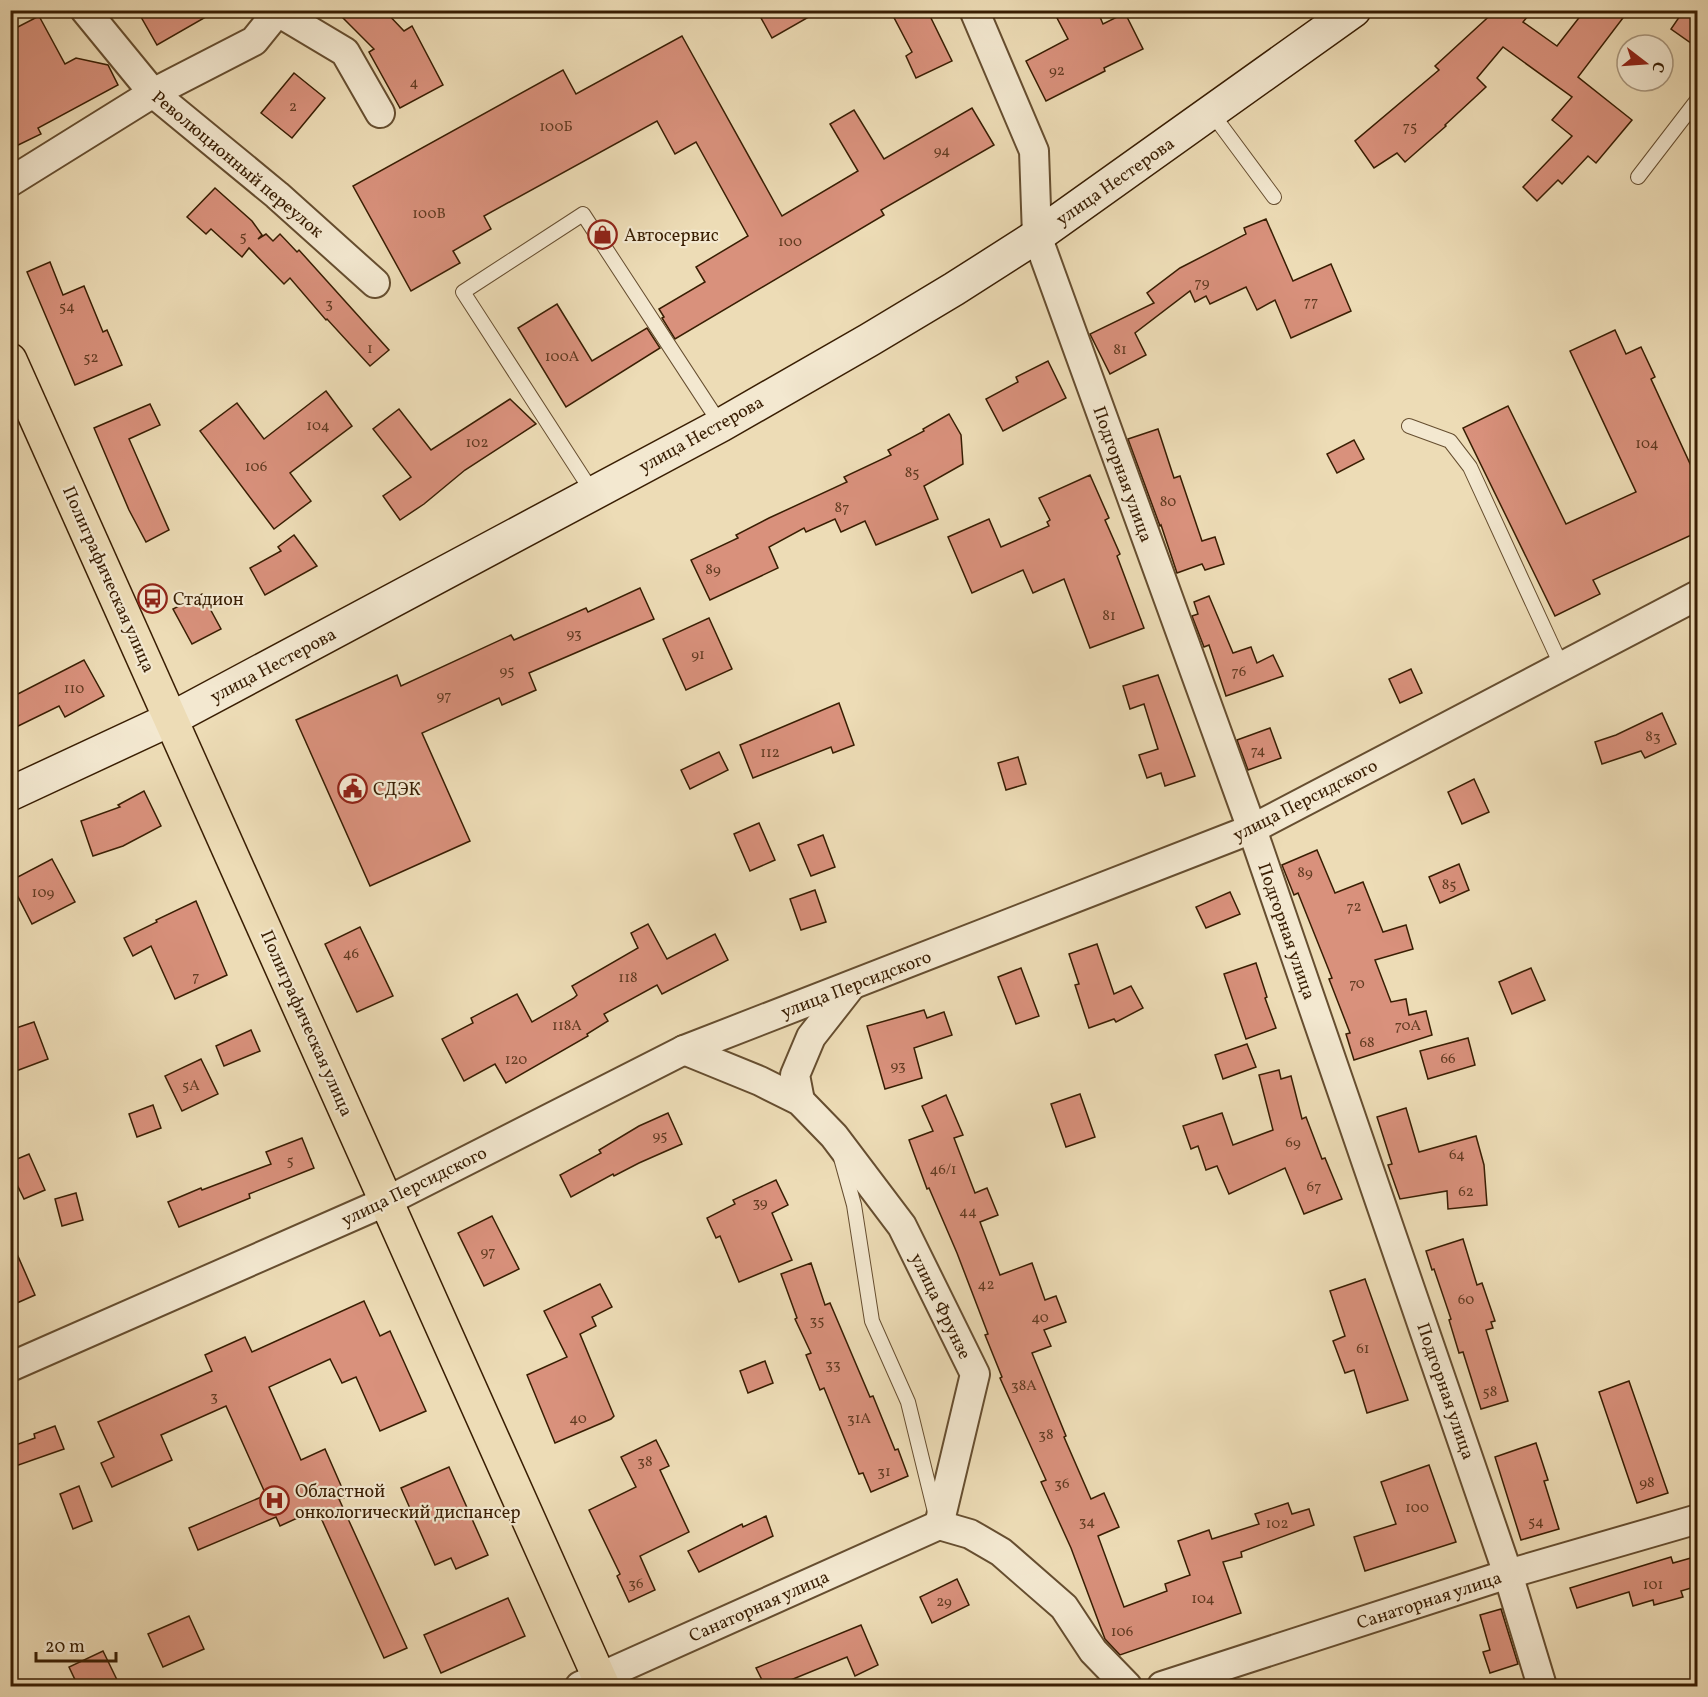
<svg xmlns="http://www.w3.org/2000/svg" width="1708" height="1697" viewBox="0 0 1708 1697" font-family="Vollkorn,serif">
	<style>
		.building { fill: #d9917c; stroke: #391e03; stroke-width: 1.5 }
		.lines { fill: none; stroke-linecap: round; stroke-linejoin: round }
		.lane-casing { stroke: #664e30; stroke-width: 16 }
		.street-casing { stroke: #664e30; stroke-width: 32 }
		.secondary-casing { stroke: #391e03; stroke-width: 36 }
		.primary-casing { stroke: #391e03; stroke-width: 36 }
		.lane { stroke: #f3e8d0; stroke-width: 14 }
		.street { stroke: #f3e8d0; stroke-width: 28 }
		.secondary { stroke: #f3e8d0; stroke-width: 33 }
		.primary { stroke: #eddcb6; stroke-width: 33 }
		.labels { text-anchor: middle; stroke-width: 4.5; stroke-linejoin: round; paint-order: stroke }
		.number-label { font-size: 15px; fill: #613b21 }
		.street-label { font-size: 18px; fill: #391e03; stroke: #f3e8d0 }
		.poi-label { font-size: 18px; fill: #391e03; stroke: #f3e8d0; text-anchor: start }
	</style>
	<rect width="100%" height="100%" fill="#eddcb6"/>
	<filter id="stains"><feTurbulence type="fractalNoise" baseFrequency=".00333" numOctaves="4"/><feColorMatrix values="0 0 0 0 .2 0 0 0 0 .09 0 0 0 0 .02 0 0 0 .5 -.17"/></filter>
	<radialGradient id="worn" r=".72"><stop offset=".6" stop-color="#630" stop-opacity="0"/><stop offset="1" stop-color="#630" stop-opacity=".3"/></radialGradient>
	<g class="building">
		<path d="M137,10H218L157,45Z"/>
		<path d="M335,10H384L404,31L412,26L443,85L400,108L369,52L374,49Z"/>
		<path d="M775,10H821L772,38L761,18Z"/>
		<path d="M890,10H927L952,61L916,78L906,56L912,52Z"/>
		<path d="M1071,10H1097L1103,24L1125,13L1143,49L1104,68L1105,71L1046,101L1026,61L1068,39L1057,18Z"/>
		<path d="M1496,10H1533L1523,22L1557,46L1585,10H1629L1578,77L1632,120L1596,163L1588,156L1562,184L1558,180L1537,201L1523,187L1572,136L1552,120L1572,97L1503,47L1477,78L1486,87L1445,125L1446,126L1405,162L1397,153L1374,168L1355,141L1439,70L1435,66Z"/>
		<path d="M1684,10H1698V48L1671,29Z"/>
		<path d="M39,16L65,64L76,58L108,65L118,85L38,128L41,134L10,149V31Z"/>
		<path d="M682,36L782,216L858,171L830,124L854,110L884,159L972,108L994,145L881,210L884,215L675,339L662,318L664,317L659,309L705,282L696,267L748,236L696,142L675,154L657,121L484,216L491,229L453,251L460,263L411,291L353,186L563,70L576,94Z"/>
		<path d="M294,73L325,98L292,138L261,113Z"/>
		<path d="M215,188L252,221L262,235L258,239L266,234L273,241L280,234L297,252L299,250L389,350L370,366L327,319L326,320L290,278L284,284L249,248L242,257L211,229L206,234L187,217Z"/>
		<path d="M1266,219L1293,281L1331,264L1351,311L1291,338L1275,300L1257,310L1246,287L1210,304L1206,296L1195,302L1190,291L1135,333L1146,355L1110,374L1090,334L1154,303L1147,293L1180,268L1246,234L1244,228Z"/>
		<path d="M50,262L63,295L84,286L103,332L107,330L122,365L75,385L27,272Z"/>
		<path d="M557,304L592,361L647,328L660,348L566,407L518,328Z"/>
		<path d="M1615,330L1626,354L1641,347L1655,377L1651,379L1698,481V532L1593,580L1600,594L1555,616L1463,428L1508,406L1566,524L1636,492L1570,351Z"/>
		<path d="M1048,361L1066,398L1003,431L986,399L1018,382L1016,377Z"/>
		<path d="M326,391L352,426L290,473L311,501L274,529L200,431L237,403L264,439Z"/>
		<path d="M510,399L536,424L465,470L424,504L400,520L383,496L411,477L373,429L399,409L431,450Z"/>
		<path d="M150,404L160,425L129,439L169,530L146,542L129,510L94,428Z"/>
		<path d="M949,414L961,435L963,464L924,486L938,519L876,545L865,521L841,532L835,519L806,532L804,528L769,547L778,568L710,600L691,560L738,538L736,535L769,518L847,482L844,477L891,455L888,450L924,431L923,429Z"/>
		<path d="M1158,429L1174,478L1180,476L1202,541L1215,537L1224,564L1205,570L1202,564L1177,573L1161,525L1160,526L1128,439Z"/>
		<path d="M1354,440L1364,459L1337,473L1327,454Z"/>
		<path d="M1090,475L1109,518L1105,520L1120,554L1117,556L1144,628L1090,648L1064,579L1033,593L1023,570L972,593L948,537L989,519L1001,547L1049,526L1047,522L1050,520L1039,498Z"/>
		<path d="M294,535L317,566L265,595L250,568L281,551L278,547Z"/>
		<path d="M640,588L654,619L529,673L536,690L502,705L499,698L422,733L470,841L370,886L296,720L397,675L401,686L511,635L514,640L586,608L588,612Z"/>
		<path d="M202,594L221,629L192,644L173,609Z"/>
		<path d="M1209,596L1233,653L1251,647L1257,663L1273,655L1283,676L1226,696L1209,645L1204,647L1192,616L1198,614L1194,602Z"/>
		<path d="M709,618L732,669L686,690L663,639Z"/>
		<path d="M84,660L104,696L65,717L59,706L10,730V698Z"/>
		<path d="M1411,669L1422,693L1400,703L1389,679Z"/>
		<path d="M1158,675L1195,776L1165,786L1161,773L1147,778L1139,755L1158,749L1144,704L1130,709L1123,686Z"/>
		<path d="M839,703L854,745L833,753L831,747L753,778L740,745Z"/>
		<path d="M1662,713L1676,744L1645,758L1641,751L1602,764L1595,742L1616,735Z"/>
		<path d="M1270,728L1281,758L1248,770L1237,740Z"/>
		<path d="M719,752L728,770L690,789L681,770Z"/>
		<path d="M1018,757L1026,784L1006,790L998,763Z"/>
		<path d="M1474,779L1489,812L1462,824L1448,792Z"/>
		<path d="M144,791L161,826L123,846L93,856L81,821L120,807L118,805Z"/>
		<path d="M759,823L775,860L750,871L734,834Z"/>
		<path d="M823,835L835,867L811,876L798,845Z"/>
		<path d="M1317,850L1335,893L1363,882L1383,932L1406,925L1413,949L1375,960L1391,1002L1406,999L1409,1015L1426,1011L1432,1035L1354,1060L1346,1034L1350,1033L1329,979L1332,978L1298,893L1294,895L1282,865Z"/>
		<path d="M52,859L75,902L32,924L10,881Z"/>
		<path d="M1459,864L1469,890L1440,903L1429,877Z"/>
		<path d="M815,890L826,922L801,930L790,899Z"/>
		<path d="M1230,892L1240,914L1206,928L1196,907Z"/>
		<path d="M196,901L227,975L175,999L151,946L133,956L124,938L157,922L156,920Z"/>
		<path d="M648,924L667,959L715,934L728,960L662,994L657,985L604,1014L608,1021L587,1034L588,1036L506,1083L495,1064L464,1081L442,1039L473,1023L471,1018L517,994L532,1022L574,998L577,995L572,986L638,948L631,933Z"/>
		<path d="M360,927L393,996L357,1012L325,944Z"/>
		<path d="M1097,944L1114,994L1131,986L1143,1008L1116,1022L1114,1019L1089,1028L1075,985L1079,984L1069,954Z"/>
		<path d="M1256,963L1267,997L1265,998L1276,1028L1246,1039L1224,974Z"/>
		<path d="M1021,968L1039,1016L1016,1024L998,977Z"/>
		<path d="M1531,968L1545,1000L1512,1014L1499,982Z"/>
		<path d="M924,1010L927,1018L944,1012L952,1035L914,1048L922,1078L885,1089L867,1026Z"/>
		<path d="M34,1022L48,1059L16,1071L10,1057V1030Z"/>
		<path d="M251,1030L260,1051L224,1066L216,1046Z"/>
		<path d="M1468,1038L1475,1065L1428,1079L1420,1051Z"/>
		<path d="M1247,1044L1256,1067L1223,1079L1215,1055Z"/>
		<path d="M201,1059L218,1094L182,1111L165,1076Z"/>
		<path d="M1279,1070L1281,1079L1291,1076L1302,1119L1306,1117L1322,1159L1325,1158L1342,1199L1304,1214L1285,1168L1229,1194L1217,1166L1206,1170L1198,1146L1191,1149L1183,1126L1222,1113L1233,1145L1273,1130L1259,1075Z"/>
		<path d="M1080,1094L1095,1137L1066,1147L1051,1104Z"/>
		<path d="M946,1095L963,1135L954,1138L975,1193L987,1188L998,1215L980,1222L1000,1275L1032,1263L1045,1300L1056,1296L1066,1322L1044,1330L1051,1346L1032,1353L1066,1436L1064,1437L1091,1499L1104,1493L1119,1527L1098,1536L1124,1607L1167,1591L1165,1584L1190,1575L1178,1541L1209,1530L1212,1539L1259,1524L1255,1514L1288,1503L1292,1514L1309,1509L1314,1525L1241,1552L1242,1557L1223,1562L1241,1613L1120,1655L1105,1639L1071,1548L1041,1482L1046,1480L1000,1378L1002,1377L985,1335L988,1334L957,1253L929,1188L927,1189L909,1140L933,1131L922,1106Z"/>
		<path d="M153,1105L161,1128L137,1137L129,1114Z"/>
		<path d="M1406,1108L1419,1152L1476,1136L1484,1165L1487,1205L1448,1209L1447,1191L1400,1199L1388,1165L1392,1164L1377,1117Z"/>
		<path d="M668,1113L682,1144L639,1163L614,1176L613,1174L571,1197L560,1175L601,1153L599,1150L639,1126Z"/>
		<path d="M302,1138L314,1168L249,1194L250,1198L179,1227L168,1202L201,1188L202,1190L271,1164L266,1152Z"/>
		<path d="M29,1154L45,1190L24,1199L10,1170V1162Z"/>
		<path d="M776,1180L788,1205L772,1213L792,1260L739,1282L720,1236L716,1238L707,1218L735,1204L733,1200Z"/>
		<path d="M76,1193L83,1220L62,1226L55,1199Z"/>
		<path d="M492,1216L519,1269L484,1286L458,1233Z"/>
		<path d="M10,1238L35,1295L10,1306Z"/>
		<path d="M1463,1239L1477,1285L1482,1283L1495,1321L1491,1322L1493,1328L1486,1330L1508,1401L1481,1409L1463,1352L1459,1353L1449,1320L1451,1319L1434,1269L1432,1270L1426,1251Z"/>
		<path d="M811,1263L825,1305L830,1303L870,1397L873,1396L895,1450L898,1449L908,1476L871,1492L863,1473L859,1474L824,1388L820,1390L806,1355L811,1353L795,1319L797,1318L781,1274Z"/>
		<path d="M1365,1279L1408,1400L1367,1413L1354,1370L1345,1373L1333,1341L1345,1336L1330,1291Z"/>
		<path d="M600,1284L612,1307L592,1317L596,1326L580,1334L614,1416L611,1419L555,1443L527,1375L567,1357L544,1311Z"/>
		<path d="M364,1301L380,1336L390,1331L426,1411L380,1431L356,1377L342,1383L330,1359L269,1387L301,1460L325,1449L346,1497L339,1499L407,1648L384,1658L317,1509L280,1526L276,1517L198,1550L189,1528L266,1495L226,1406L161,1435L172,1460L112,1487L101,1463L114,1457L98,1422L212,1371L205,1355L245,1337L252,1352Z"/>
		<path d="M765,1361L773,1383L748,1393L740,1371Z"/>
		<path d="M1629,1381L1668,1493L1637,1503L1599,1392Z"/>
		<path d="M55,1426L64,1449L10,1468V1447L35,1438L34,1434Z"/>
		<path d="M656,1440L669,1466L660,1470L689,1532L640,1556L655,1590L629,1602L617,1576L620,1574L589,1510L636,1487L621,1457Z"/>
		<path d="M1536,1443L1548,1480L1544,1481L1559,1529L1521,1540L1495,1457Z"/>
		<path d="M1429,1465L1456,1542L1365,1571L1354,1537L1396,1524L1381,1482Z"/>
		<path d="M449,1467L488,1555L456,1569L451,1558L435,1565L401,1488Z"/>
		<path d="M79,1486L92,1521L73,1529L60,1494Z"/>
		<path d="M766,1516L773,1536L699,1572L688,1551L742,1524L743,1527Z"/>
		<path d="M1698,1556V1586L1681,1591L1683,1597L1654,1605L1653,1600L1633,1606L1629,1592L1577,1608L1570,1588L1671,1557L1673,1563Z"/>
		<path d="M957,1579L969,1605L932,1623L920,1597Z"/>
		<path d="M508,1598L525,1636L441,1673L424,1635Z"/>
		<path d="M1501,1609L1518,1664L1490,1673L1483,1652L1490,1650L1480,1615Z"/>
		<path d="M189,1616L204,1649L163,1667L148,1634Z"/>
		<path d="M861,1625L878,1665L855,1676L847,1657L776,1686H765L756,1668Z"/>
		<path d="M103,1651L120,1686H78L69,1667Z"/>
	</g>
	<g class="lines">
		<defs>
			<g id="lane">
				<path d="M1211,112L1274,197"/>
				<path d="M1638,177L1698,99"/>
				<path d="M1409,426L1450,441L1470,467L1562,667"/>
				<path d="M593,493L463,292L583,214L721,425"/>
				<path d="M841,1158L854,1205L872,1321L908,1402L935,1512"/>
			</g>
			<g id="street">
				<path d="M85,10L153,93L277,195L375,283"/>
				<path d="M974,10L1034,151L1037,236L1252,829L1508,1574L1542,1686"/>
				<path d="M278,12L345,52L380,113"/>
				<path d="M10,182L153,93L254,41L279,10"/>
				<path d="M684,1050L760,1081L800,1101L834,1136L902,1226L975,1374L939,1525L970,1534L1001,1552L1064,1607L1093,1651L1127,1686"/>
				<path d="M800,1101L795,1075L811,1037L851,986"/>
				<path d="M10,1367L387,1201L684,1050L1252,829L1698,595"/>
				<path d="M580,1686L939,1525"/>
				<path d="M1162,1686L1508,1574L1698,1519"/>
			</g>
			<path id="secondary" d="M10,794L171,719L721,425L869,340L954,289L1037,236L1354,10"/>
			<path id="primary" d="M10,360L603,1686"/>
		</defs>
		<use href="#lane" class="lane-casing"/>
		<use href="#street" class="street-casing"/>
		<use href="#secondary" class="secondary-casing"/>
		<use href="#primary" class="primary-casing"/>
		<use href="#lane" class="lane"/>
		<use href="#street" class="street"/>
		<use href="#secondary" class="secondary"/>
		<use href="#primary" class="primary"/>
	</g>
	<defs>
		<symbol id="shop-ring" viewBox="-11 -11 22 22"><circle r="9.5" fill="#f3e8d0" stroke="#8f2418" stroke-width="1.5"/><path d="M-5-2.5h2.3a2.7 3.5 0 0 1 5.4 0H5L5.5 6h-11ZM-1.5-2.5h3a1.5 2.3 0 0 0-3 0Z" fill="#8f2418"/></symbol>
		<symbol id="bus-ring" viewBox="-11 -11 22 22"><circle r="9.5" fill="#f3e8d0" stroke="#8f2418" stroke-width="1.5"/><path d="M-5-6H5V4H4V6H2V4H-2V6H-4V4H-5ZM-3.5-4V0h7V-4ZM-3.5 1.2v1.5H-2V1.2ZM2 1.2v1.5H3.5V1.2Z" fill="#8f2418"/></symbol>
		<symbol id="civic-ring" viewBox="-11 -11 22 22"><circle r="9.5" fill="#f3e8d0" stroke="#8f2418" stroke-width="1.5"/><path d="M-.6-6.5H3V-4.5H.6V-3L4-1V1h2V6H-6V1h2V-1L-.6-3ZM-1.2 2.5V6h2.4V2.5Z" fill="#8f2418"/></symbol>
		<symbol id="hospital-ring" viewBox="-11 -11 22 22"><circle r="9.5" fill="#f3e8d0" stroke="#8f2418" stroke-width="1.5"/><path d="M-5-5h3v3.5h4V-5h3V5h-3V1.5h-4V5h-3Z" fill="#8f2418"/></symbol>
	</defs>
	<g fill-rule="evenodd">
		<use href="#shop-ring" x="586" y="218" width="33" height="33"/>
		<use href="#bus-ring" x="136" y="582" width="33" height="33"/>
		<use href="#civic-ring" x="336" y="772" width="33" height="33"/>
		<use href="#hospital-ring" x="258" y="1484" width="33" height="33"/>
	</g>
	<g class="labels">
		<g class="number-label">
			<text x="1057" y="75">92</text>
			<text x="414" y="87">4</text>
			<text x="293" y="111">2</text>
			<text x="556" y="131">100Б</text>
			<text x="1410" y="131">75</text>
			<text x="942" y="155">94</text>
			<text x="429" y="218">100В</text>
			<text x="243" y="241">5</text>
			<text x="790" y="246">100</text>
			<text x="1202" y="287">79</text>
			<text x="1311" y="306">77</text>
			<text x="329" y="308">3</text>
			<text x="67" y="311">54</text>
			<text x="370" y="353">1</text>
			<text x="1120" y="354">81</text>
			<text x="562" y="361">100А</text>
			<text x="91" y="362">52</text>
			<text x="318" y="430">104</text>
			<text x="477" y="447">102</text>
			<text x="1647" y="448">104</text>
			<text x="256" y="471">106</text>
			<text x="912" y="477">85</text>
			<text x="1168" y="506">80</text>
			<text x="842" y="512">87</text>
			<text x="713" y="574">89</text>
			<text x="1109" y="620">81</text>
			<text x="574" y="638">93</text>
			<text x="698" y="659">91</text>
			<text x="507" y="675">95</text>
			<text x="1239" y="676">76</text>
			<text x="74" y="693">110</text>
			<text x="444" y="700">97</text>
			<text x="1653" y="741">83</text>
			<text x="1258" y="755">74</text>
			<text x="770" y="757">112</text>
			<text x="1305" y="877">89</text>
			<text x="1449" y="889">85</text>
			<text x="43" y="897">109</text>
			<text x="1354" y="911">72</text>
			<text x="351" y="958">46</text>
			<text x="196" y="981">7</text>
			<text x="628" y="982">118</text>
			<text x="1357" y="988">70</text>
			<text x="567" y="1030">118А</text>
			<text x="1408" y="1030">70А</text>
			<text x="1367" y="1047">68</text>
			<text x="1448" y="1063">66</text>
			<text x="516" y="1064">120</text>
			<text x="898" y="1070">93</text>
			<text x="191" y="1090">5А</text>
			<text x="660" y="1140">95</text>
			<text x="1293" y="1147">69</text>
			<text x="1457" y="1159">64</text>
			<text x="290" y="1165">5</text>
			<text x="943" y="1174">46/1</text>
			<text x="1314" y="1191">67</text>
			<text x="1466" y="1196">62</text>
			<text x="760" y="1207">39</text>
			<text x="968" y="1216">44</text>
			<text x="488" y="1256">97</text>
			<text x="986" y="1289">42</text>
			<text x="1466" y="1304">60</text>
			<text x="1040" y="1322">40</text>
			<text x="817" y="1325">35</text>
			<text x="1363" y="1353">61</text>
			<text x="833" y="1369">33</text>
			<text x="1024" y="1390">38А</text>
			<text x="1490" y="1396">58</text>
			<text x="214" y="1401">3</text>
			<text x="578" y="1423">40</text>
			<text x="859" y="1423">31А</text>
			<text x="1046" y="1439">38</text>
			<text x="645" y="1466">38</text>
			<text x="884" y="1476">31</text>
			<text x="1647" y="1487">98</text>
			<text x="1062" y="1488">36</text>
			<text x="1417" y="1512">100</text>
			<text x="1087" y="1526">34</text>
			<text x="1536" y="1526">54</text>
			<text x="1277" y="1528">102</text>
			<text x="636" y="1588">36</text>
			<text x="1653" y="1589">101</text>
			<text x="1203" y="1603">104</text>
			<text x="944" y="1606">29</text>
			<text x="1122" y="1636">106</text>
		</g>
		<g class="street-label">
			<text transform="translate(238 164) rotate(40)" y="6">Революционный переулок</text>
			<text transform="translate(1115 181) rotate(-35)" y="6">улица Нестерова</text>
			<text transform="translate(701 434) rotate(-29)" y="6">улица Нестерова</text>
			<text transform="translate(1123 474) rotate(70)" y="6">Подгорная улица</text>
			<text transform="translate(109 579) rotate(66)" y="6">Полиграфическая улица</text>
			<text transform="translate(273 665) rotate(-28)" y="6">улица Нестерова</text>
			<text transform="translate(1305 800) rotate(-27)" y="6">улица Персидского</text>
			<text transform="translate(1287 931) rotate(71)" y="6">Подгорная улица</text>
			<text transform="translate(856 984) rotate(-21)" y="6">улица Персидского</text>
			<text transform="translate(307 1023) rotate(66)" y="6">Полиграфическая улица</text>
			<text transform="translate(414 1186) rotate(-26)" y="6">улица Персидского</text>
			<text transform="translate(941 1306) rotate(64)" y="6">улица Фрунзе</text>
			<text transform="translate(1446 1391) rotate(71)" y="6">Подгорная улица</text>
			<text transform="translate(1429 1600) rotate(-18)" y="6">Санаторная улица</text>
			<text transform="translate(759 1606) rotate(-24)" y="6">Санаторная улица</text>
		</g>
		<g class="poi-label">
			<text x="624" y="241">Автосервис</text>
			<text x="173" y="605">Стадион</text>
			<text x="373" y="795">СДЭК</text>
			<text x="295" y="1497">Областной<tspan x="295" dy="21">онкологический диспансер</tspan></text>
		</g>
	</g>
	<rect width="1708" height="1697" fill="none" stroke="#eddcb6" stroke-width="36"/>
	<rect x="12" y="12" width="1684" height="1673" fill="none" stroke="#391e03" stroke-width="3"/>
	<rect x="18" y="18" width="1672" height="1661" fill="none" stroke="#391e03" stroke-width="1.5"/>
	<g transform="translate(1645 63) rotate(107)"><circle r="28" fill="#f3e8d0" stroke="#a9977e" stroke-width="1.5"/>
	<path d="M0-4.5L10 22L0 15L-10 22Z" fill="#8f2418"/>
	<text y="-9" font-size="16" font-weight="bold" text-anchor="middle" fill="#391e03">С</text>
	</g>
	<path d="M36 1652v9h80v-9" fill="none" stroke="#391e03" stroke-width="3"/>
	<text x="45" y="1652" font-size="18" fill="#391e03" stroke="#f3e8d0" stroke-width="4.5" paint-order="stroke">20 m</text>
	<rect width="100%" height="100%" filter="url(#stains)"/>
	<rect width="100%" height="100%" fill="url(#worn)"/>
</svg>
